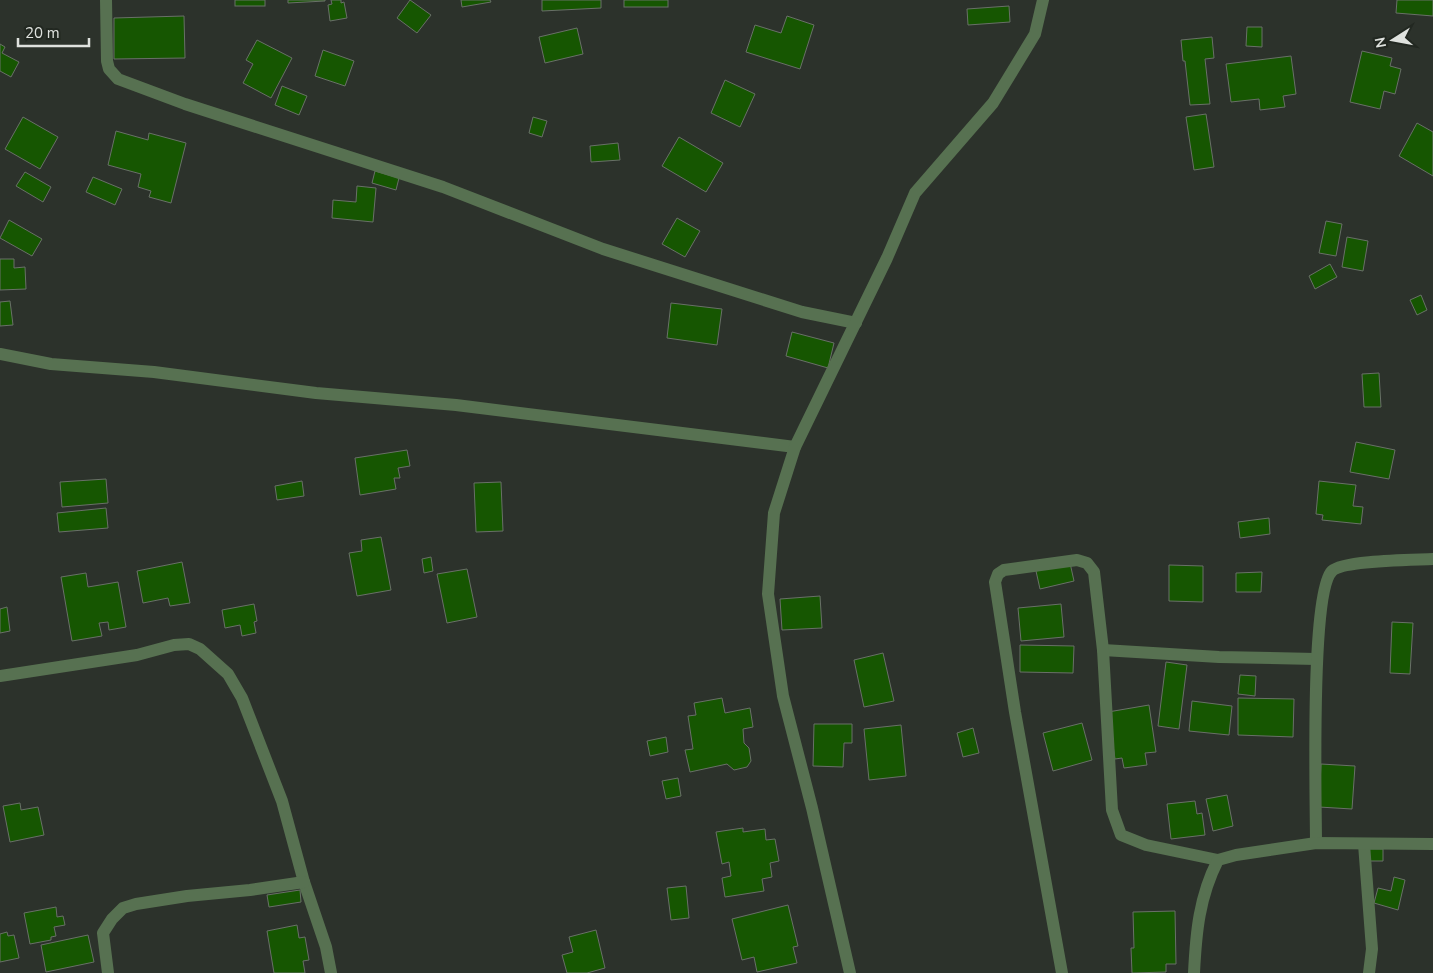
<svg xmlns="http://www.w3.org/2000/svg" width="1433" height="973" viewBox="0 0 1433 973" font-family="'Nunito Sans',sans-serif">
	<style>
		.building { fill: #165601; stroke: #697068 }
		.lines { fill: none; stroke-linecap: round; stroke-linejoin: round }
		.minor { stroke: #577151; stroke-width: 12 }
	</style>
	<rect width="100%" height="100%" fill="#2c322b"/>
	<g class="building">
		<rect x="235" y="0" width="30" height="6"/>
		<path d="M288,0H325V1L288,3Z"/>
		<path d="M331,0H341V3L344,2L347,18L330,21L328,5L332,4Z"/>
		<path d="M410,0L431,15L417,33L397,18Z"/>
		<path d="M461,0H490L491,2L462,7Z"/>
		<path d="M542,0H601V8L542,11Z"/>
		<rect x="624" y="0" width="44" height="7"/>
		<path d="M1397,0H1433V16L1396,13Z"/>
		<path d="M1009,6L1010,22L968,25L967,9Z"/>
		<path d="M184,16L185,58L114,59V18Z"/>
		<path d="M787,16L814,25L800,69L746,52L755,25L781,33Z"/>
		<path d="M1247,27H1262V47L1246,46Z"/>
		<path d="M577,28L583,54L545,63L539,37Z"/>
		<path d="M1212,37L1214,58L1205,59L1210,104L1190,105L1185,61H1183L1181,40Z"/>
		<path d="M257,40L292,58L271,98L243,83L253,64L246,60Z"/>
		<path d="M0,44L5,47L2,53L19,62L11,77L0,71Z"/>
		<path d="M323,50L354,61L345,86L315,76Z"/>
		<path d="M1362,51L1392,58L1390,66L1401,69L1395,94L1384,91L1380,109L1350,102Z"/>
		<path d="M1291,56L1296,94L1283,96L1285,107L1260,110L1259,99L1231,102L1226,64Z"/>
		<path d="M725,80L755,94L740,127L711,113Z"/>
		<path d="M282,86L307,96L299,115L275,105Z"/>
		<path d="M1206,114L1214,167L1194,170L1186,117Z"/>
		<path d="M23,117L58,137L40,169L5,149Z"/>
		<path d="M533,117L547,121L542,137L529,133Z"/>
		<path d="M1417,123L1433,132V176L1399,156Z"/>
		<path d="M116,131L148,140L149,133L186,143L171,203L149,197L151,191L138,187L141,174L108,165Z"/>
		<path d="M679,137L723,163L706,192L662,166Z"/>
		<path d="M618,143L620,160L591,162L590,146Z"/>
		<path d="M375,171L399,178L396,190L372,183Z"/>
		<path d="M25,172L51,187L43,202L16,186Z"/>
		<path d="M93,177L122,189L115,205L86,192Z"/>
		<path d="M357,186L376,188L373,222L332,218L333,200L356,202Z"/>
		<path d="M677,218L700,231L685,257L662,244Z"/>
		<path d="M9,220L42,239L32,256L0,238Z"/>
		<path d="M1326,221L1342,224L1336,256L1319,253Z"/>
		<path d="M1347,237L1368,241L1363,271L1342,267Z"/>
		<path d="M0,259H14V268L25,267L26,289L0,290Z"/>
		<path d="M1330,264L1337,277L1315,289L1309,276Z"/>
		<path d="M1421,295L1427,310L1417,315L1410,300Z"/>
		<path d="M10,301L13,325L0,326V302Z"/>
		<path d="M671,303L722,309L717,345L667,338Z"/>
		<path d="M792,332L834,343L828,368L786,356Z"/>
		<path d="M1379,373L1381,407H1364L1362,374Z"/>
		<path d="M1356,442L1395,450L1389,479L1350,472Z"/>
		<path d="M407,450L410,466L398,468L400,478H394L396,489L360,495L355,458Z"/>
		<path d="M106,479L108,503L62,507L60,482Z"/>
		<path d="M302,481L304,496L277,500L275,486Z"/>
		<path d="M1319,481L1356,485L1353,506L1363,507L1361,524L1322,520L1323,515L1316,514Z"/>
		<path d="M501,482L503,531L476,532L474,483Z"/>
		<path d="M106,508L108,528L59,532L57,513Z"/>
		<path d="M1269,518L1270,534L1240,538L1238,522Z"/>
		<path d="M381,537L391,590L357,596L349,553L362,551L361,540Z"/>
		<path d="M431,557L433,571L424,573L422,559Z"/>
		<path d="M182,562L190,603L170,606L168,598L143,603L137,571Z"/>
		<path d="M1070,563L1074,581L1040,589L1036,571Z"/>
		<path d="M1169,565L1203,566V602L1169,601Z"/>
		<path d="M467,569L477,617L447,623L437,574Z"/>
		<path d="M1262,572L1261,592H1236V573Z"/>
		<path d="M86,573L88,587L118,582L126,627L109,630L108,622L99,623L102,636L72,641L61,577Z"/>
		<path d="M820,596L822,628L782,630L780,599Z"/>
		<path d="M254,604L257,621L254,622L256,633L242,636L240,625L225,628L222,610Z"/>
		<path d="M1061,604L1064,637L1021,641L1018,608Z"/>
		<path d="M7,607L10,631L0,633V609Z"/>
		<path d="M1392,622L1413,623L1410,674L1390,673Z"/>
		<path d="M1020,645L1074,646L1073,673L1020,672Z"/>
		<path d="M883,653L894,701L864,707L854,660Z"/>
		<path d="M1166,662L1187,665L1179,729L1158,726Z"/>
		<path d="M1240,675L1256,676L1255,696L1238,694Z"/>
		<path d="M722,698L725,713L750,708L753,727L743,729L744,743L749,748L751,761L747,767L734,770L727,764L690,772L685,750L693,749L688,716L696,715L694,703Z"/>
		<path d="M1238,698L1294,699L1293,737L1238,735Z"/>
		<path d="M1192,701L1232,706L1229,735L1189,731Z"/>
		<path d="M1149,705L1156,752L1145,753L1147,765L1124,768L1122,758L1115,759L1108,712Z"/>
		<path d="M1082,723L1092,760L1053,771L1043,733Z"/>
		<path d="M814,724H852V743H844L843,767L813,766Z"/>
		<path d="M901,725L906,776L869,780L864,729Z"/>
		<path d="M973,728L979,753L963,757L957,733Z"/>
		<path d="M666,737L668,752L650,756L647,741Z"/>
		<path d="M1321,764L1355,766L1352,809L1319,807Z"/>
		<path d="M678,778L681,796L666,799L662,781Z"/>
		<path d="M1227,795L1233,826L1213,831L1206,799Z"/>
		<path d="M1195,801L1197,814L1202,813L1205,835L1171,839L1167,804Z"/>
		<path d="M20,803L21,810L38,807L44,835L10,842L3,806Z"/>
		<path d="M743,828V832L765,829L766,840L775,839L779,861L770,863L772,877L762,879L764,891L725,897L722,878L731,876L729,862L722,864L716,832Z"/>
		<path d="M1368,849H1383V861H1367Z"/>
		<path d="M1394,877L1405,880L1398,910L1374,903L1378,888L1391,891Z"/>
		<path d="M686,886L689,918L671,920L667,888Z"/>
		<path d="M300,890L301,902L269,907L267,895Z"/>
		<path d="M788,905L798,946L793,947L797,963L757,972L754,957L742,960L732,919Z"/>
		<path d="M56,907L57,917L63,916L65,925L54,927L56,936L51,937V940L30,944L24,913Z"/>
		<path d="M1175,911L1176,964H1166V972L1132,973L1131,948H1134L1133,912Z"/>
		<path d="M297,925L299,938L305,937L309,960L303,961L305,973H274L267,931Z"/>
		<path d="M596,930L605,968L587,973H567L562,955L573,952L569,937Z"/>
		<path d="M7,932L8,936L14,935L19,958L0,962V934Z"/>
		<path d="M88,935L94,962L46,972L41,945Z"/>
	</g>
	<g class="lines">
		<g class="minor">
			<path d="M106,0L107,61L109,69L118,79L185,104L443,187L603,249L802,312L856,323"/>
			<path d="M0,354L51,364L154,372L316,393L456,405L795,447"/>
			<path d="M1103,650L1219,657L1316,659"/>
			<path d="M0,676L137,655L174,645L189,644L200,649L228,674L242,698L282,801L304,882L326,947L331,973"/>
			<path d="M1316,843C1316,801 1310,593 1332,571C1343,560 1415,560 1433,559"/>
			<path d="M1364,844L1372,949L1369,973"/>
			<path d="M108,973L103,933L112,919L123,908L136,904L187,896L250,890L304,882"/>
			<path d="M850,973L812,808L783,696L768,594L774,513L795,447L887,258L915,193L993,103L1035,34L1043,0"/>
			<path d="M1062,973L1015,712L995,582L998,574L1004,570L1077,560L1087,563L1094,572L1103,650L1112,810L1121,835L1146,845L1218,860"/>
			<path d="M1194,973C1196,933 1199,897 1218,860L1236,855L1316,843L1433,844"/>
		</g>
	</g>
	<g transform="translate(1393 40) rotate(259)" stroke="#222821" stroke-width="4" paint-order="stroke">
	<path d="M0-4L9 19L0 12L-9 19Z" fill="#dfe2de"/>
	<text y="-8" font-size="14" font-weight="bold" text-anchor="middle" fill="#dfe2de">N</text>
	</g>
	<path d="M18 38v8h71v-8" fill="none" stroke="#dfe2de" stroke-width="2.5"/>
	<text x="25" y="38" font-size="15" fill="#dfe2de" stroke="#222821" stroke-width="4" paint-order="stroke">20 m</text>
</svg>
